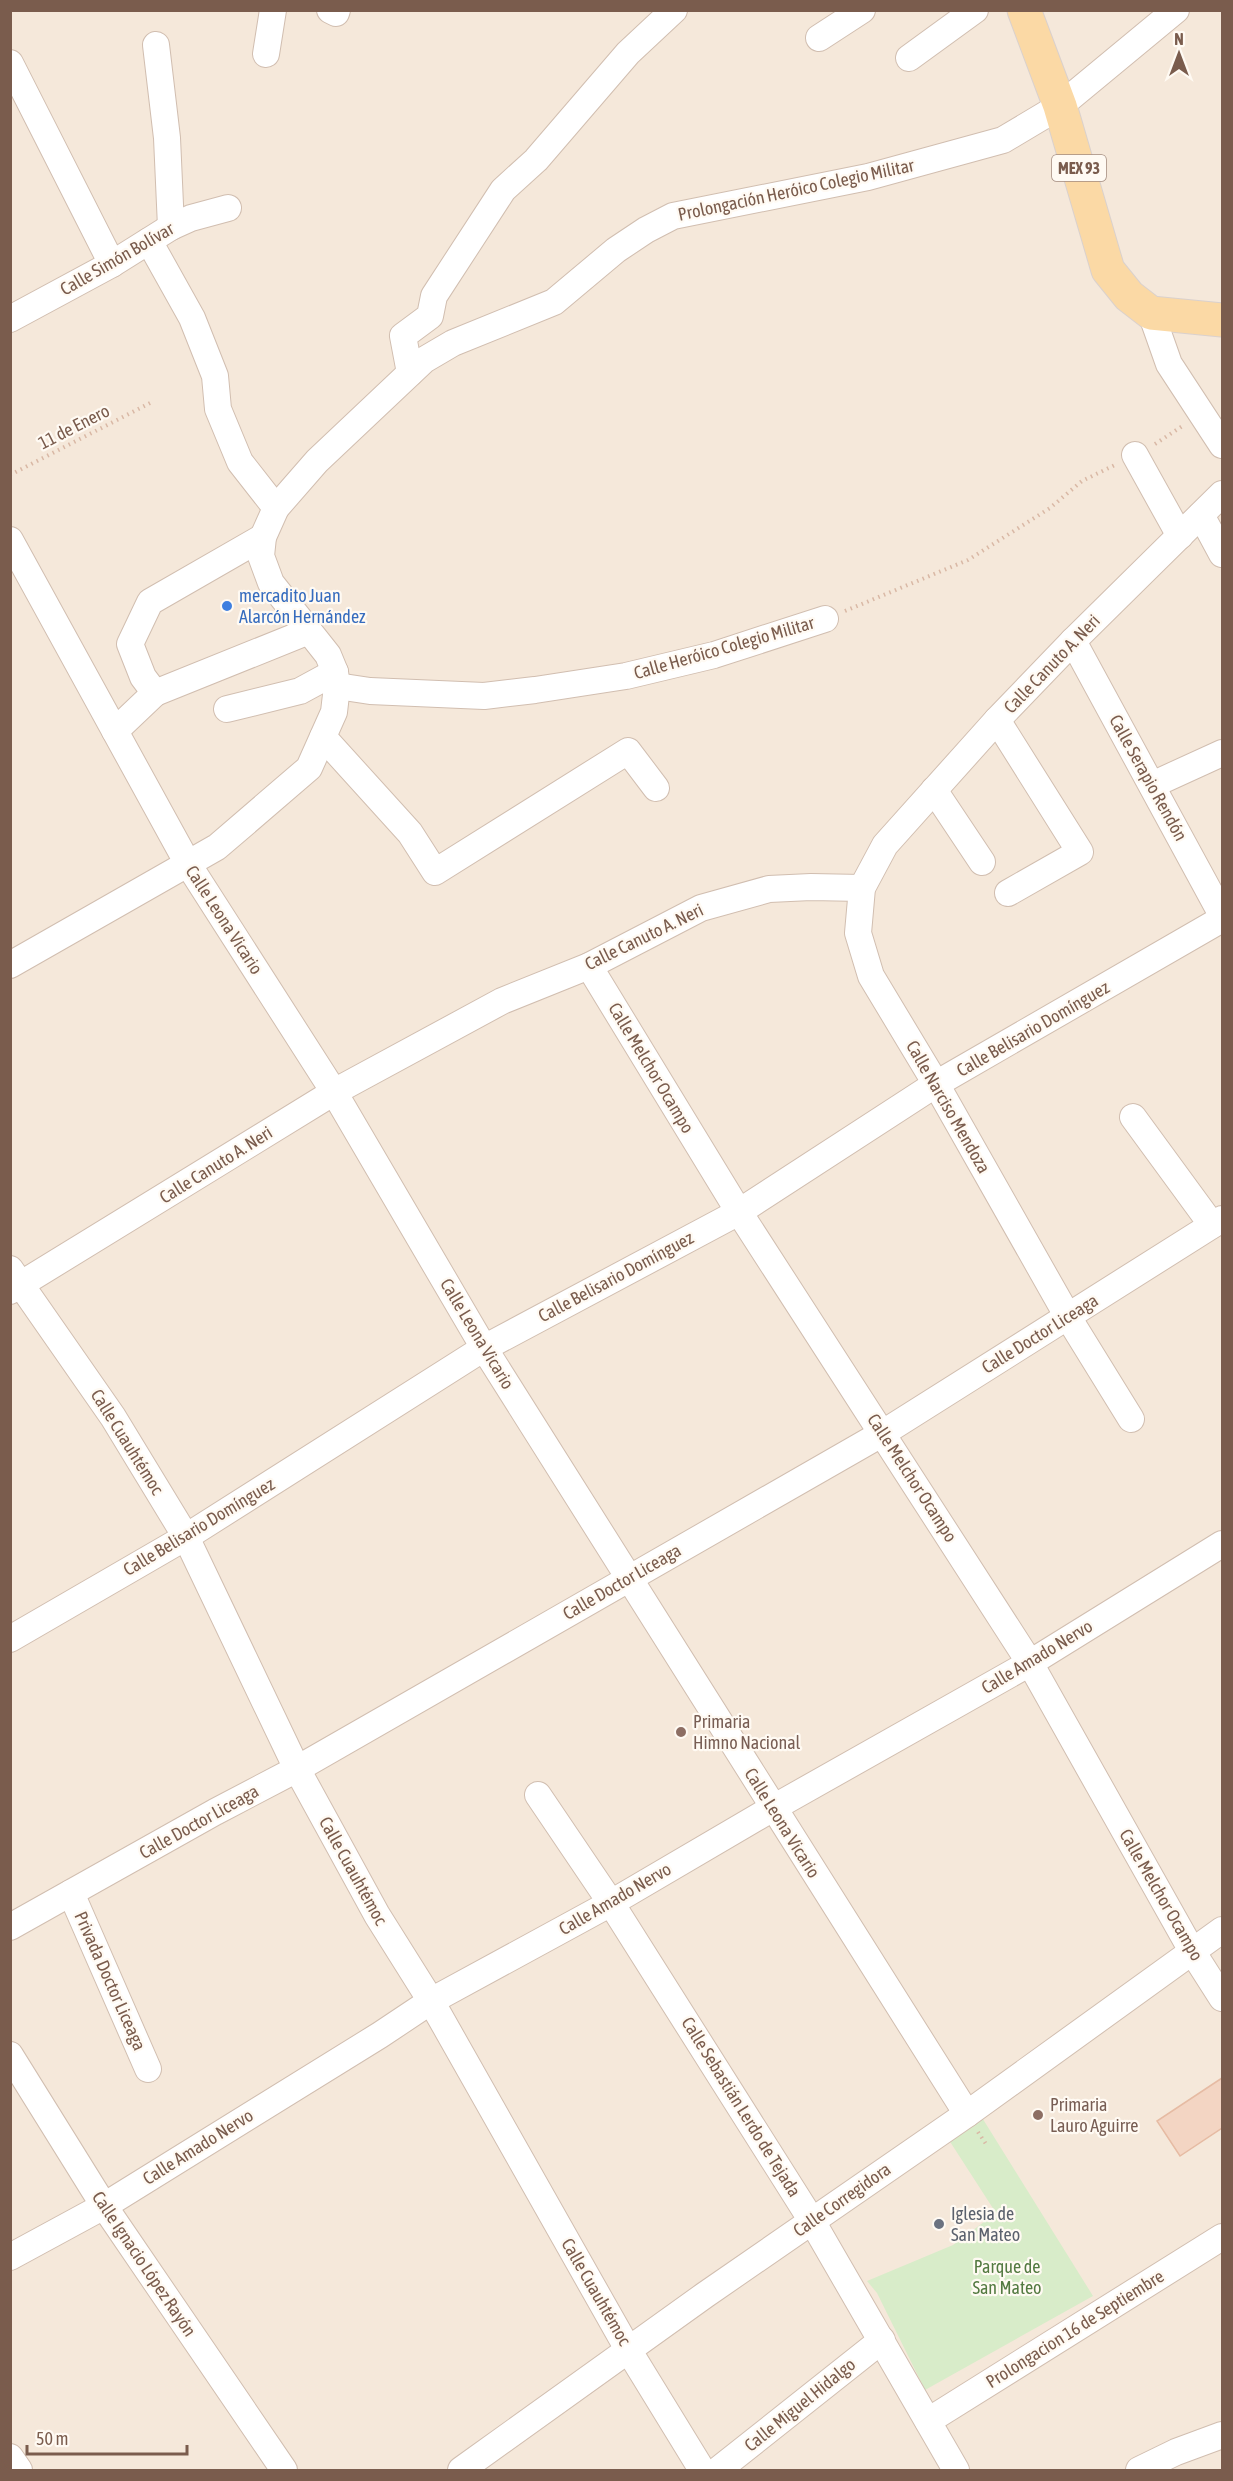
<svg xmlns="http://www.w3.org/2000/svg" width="1233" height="2481" viewBox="0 0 1233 2481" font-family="'Asap Condensed',sans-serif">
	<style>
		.residential { fill: #f5e8da }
		.green { fill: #d8ecc9 }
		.building { fill: #f3d5c3; stroke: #e6bba3; stroke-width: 1.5 }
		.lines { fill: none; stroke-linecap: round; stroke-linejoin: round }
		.minor-casing { stroke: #d1beb0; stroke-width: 28 }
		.major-casing { stroke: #dad1cd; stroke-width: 35 }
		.path { stroke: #d9b8a5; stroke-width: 4; stroke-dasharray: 1.5 4.5; stroke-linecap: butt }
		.minor { stroke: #fff; stroke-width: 26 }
		.major { stroke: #fbd9a5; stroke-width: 33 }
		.shop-dot { fill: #3f7fe0; stroke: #fffaf3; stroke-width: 2 }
		.education-dot { fill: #8d6e63; stroke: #fffaf3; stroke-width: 2 }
		.worship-dot { fill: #6b7280; stroke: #fffaf3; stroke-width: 2 }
		.labels { text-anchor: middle; stroke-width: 4.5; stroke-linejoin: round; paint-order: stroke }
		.shield { fill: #fffaf3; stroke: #a28b7f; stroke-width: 1.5 }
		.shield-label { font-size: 16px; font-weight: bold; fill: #7a5c4d }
		.street-label { font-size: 18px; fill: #7a5c4d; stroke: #fffaf3 }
		.shop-label { font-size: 18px; fill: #366cbe; stroke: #fffaf3; text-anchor: start }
		.education-label { font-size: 18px; fill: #785e54; stroke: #fffaf3; text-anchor: start }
		.worship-label { font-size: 18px; fill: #5b616d; stroke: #fffaf3; text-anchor: start }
		.park-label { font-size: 18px; fill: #537a41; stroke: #fffaf3 }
	</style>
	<rect width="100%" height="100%" fill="#fdf6ec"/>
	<rect class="residential" x="11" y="11" width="1211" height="2459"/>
	<path class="green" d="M981,2116L1093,2296L925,2390L877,2293L867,2281L953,2245L996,2213L947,2137Z"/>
	<path class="building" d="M1222,2078V2128L1180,2156L1157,2121Z"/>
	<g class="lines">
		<defs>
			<g id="minor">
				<path d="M330,10L336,13L337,10"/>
				<path d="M819,38L862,10"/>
				<path d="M156,45L167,138L171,227"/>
				<path d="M266,54L273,10"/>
				<path d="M909,58L975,10"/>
				<path d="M10,63L112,264"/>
				<path d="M149,241L192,318L215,376L218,409L240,462L276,508"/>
				<path d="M1151,313L1169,364L1222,445"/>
				<path d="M10,319L112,264L171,227L191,218L228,208"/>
				<path d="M410,373L403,336L430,316L434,296L503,190L536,160L628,53L674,10"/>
				<path d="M1135,455L1180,536"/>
				<path d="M1201,515L1222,554"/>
				<path d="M10,540L188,864L334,1092L484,1348L967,2114"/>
				<path d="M1073,641L1222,915"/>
				<path d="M337,686L370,691L484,696L535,690L626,676L714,655L825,619"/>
				<path d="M155,693L309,631"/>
				<path d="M227,709L300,691L335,672"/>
				<path d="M997,720L1080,852L1008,893"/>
				<path d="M115,731L155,693L143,677L130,644L150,602L263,537"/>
				<path d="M323,737L410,833L435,872L628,751L656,788"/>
				<path d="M1152,785L1222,753"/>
				<path d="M934,790L982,862"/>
				<path d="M10,965L217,847L309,768L334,712L337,686L335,672L328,655L271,583L261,556L263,537L276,508L317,461L424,360L453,343L554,302L616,250L646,230L673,216L868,177L1003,140L1060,106L1176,10"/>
				<path d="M589,966L739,1212L1030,1663L1192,1951L1222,1998"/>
				<path d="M1133,1117L1212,1225"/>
				<path d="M10,1269L113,1417L186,1537L297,1769L377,1915L431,2001L629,2351L702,2470"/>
				<path d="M10,1291L334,1092L502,1001L589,966L701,908L769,889L811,887L862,888"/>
				<path d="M1131,1419L1068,1317L936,1084L871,976L858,933L862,888L885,845L997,720L1073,641L1222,494"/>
				<path d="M10,1639L186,1537L484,1348L739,1212L936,1084L1222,919"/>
				<path d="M538,1795L611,1903L812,2221L956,2470"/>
				<path d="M71,1893L148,2069"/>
				<path d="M10,1927L215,1812L297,1769L883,1433L1222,1219"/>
				<path d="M10,2055L104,2206L284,2470"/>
				<path d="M10,2257L104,2206L380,2035L431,2001L611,1903L773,1808L1030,1663L1222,1544"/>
				<path d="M928,2421L1222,2237"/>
				<path d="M10,2457L19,2470"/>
				<path d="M461,2470L705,2295L967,2114L1222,1930"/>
				<path d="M718,2470L882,2340"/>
				<path d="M1139,2470L1176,2452L1222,2435"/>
			</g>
			<path id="major" d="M1024,10L1060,106L1108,270L1129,296L1151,313L1222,320"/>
		</defs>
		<use href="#minor" class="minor-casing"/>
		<use href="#major" class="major-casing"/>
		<g class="path">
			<path d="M1155,444L1184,425"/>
			<path d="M10,475L150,403"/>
			<path d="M845,611L968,560L1050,508L1082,481L1117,464"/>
			<path d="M978,2132L986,2144"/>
		</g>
		<use href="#minor" class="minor"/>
		<use href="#major" class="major"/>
	</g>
	<circle class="shop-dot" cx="227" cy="606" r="6"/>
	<g class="education-dot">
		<circle cx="681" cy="1732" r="6"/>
		<circle cx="1038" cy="2115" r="6"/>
	</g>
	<circle class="worship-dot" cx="939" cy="2224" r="6"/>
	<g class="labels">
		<rect class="shield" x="1052" y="155" width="54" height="26" rx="4.5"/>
		<g class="shield-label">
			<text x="1079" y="174">MEX 93</text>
		</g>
		<g class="street-label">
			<text transform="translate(796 190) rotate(-12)" y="6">Prolongación Heróico Colegio Militar</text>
			<text transform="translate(117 259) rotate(-30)" y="6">Calle Simón Bolívar</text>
			<text transform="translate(74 427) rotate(-27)" y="6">11 de Enero</text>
			<text transform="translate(724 648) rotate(-16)" y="6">Calle Heróico Colegio Militar</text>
			<text transform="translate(1052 664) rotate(-46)" y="6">Calle Canuto A. Neri</text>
			<text transform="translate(1148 778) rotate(61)" y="6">Calle Serapio Rendón</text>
			<text transform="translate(224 920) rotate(57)" y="6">Calle Leona Vicario</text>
			<text transform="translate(644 937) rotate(-26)" y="6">Calle Canuto A. Neri</text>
			<text transform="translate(1033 1029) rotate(-30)" y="6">Calle Belisario Domínguez</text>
			<text transform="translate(651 1068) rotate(59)" y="6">Calle Melchor Ocampo</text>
			<text transform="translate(948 1107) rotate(60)" y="6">Calle Narciso Mendoza</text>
			<text transform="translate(216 1165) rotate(-32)" y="6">Calle Canuto A. Neri</text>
			<text transform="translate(616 1277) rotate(-28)" y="6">Calle Belisario Domínguez</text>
			<text transform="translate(477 1334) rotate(59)" y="6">Calle Leona Vicario</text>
			<text transform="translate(1040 1334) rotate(-32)" y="6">Calle Doctor Liceaga</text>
			<text transform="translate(127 1442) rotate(58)" y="6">Calle Cuauhtémoc</text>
			<text transform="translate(912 1478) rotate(57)" y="6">Calle Melchor Ocampo</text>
			<text transform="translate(199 1527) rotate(-31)" y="6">Calle Belisario Domínguez</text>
			<text transform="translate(622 1582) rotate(-30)" y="6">Calle Doctor Liceaga</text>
			<text transform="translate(1037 1657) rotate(-31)" y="6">Calle Amado Nervo</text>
			<text transform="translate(199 1822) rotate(-29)" y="6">Calle Doctor Liceaga</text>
			<text transform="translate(782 1823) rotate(58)" y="6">Calle Leona Vicario</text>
			<text transform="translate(353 1871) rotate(61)" y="6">Calle Cuauhtémoc</text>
			<text transform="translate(1161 1895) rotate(60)" y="6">Calle Melchor Ocampo</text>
			<text transform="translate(615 1899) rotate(-30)" y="6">Calle Amado Nervo</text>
			<text transform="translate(110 1981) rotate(66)" y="6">Privada Doctor Liceaga</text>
			<text transform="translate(741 2107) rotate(58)" y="6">Calle Sebastián Lerdo de Tejada</text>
			<text transform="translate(198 2147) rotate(-32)" y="6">Calle Amado Nervo</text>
			<text transform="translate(842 2200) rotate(-35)" y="6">Calle Corregidora</text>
			<text transform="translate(144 2264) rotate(56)" y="6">Calle Ignacio López Rayón</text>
			<text transform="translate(596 2292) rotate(60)" y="6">Calle Cuauhtémoc</text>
			<text transform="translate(1075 2329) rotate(-32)" y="6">Prolongacion 16 de Septiembre</text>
			<text transform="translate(800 2405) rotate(-39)" y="6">Calle Miguel Hidalgo</text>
		</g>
		<g class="shop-label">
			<text x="239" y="602">mercadito Juan<tspan x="239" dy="21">Alarcón Hernández</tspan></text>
		</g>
		<g class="education-label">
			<text x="693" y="1728">Primaria<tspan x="693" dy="21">Himno Nacional</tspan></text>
			<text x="1050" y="2111">Primaria<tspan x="1050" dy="21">Lauro Aguirre</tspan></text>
		</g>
		<g class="worship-label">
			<text x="951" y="2220">Iglesia de<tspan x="951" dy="21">San Mateo</tspan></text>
		</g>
		<g class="park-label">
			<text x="1007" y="2273">Parque de<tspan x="1007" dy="21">San Mateo</tspan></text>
		</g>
	</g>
	<rect width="1233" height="2481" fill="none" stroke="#7a5c4d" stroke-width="24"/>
	<g transform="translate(1179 54)" stroke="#fffaf3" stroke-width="4.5" paint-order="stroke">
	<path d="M0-4.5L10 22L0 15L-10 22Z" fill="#7a5c4d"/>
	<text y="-9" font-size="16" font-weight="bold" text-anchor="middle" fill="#7a5c4d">N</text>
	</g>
	<path d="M27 2445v9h160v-9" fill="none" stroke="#7a5c4d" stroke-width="3"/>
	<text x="36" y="2445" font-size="18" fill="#7a5c4d" stroke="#fffaf3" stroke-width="4.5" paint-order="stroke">50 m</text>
</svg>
